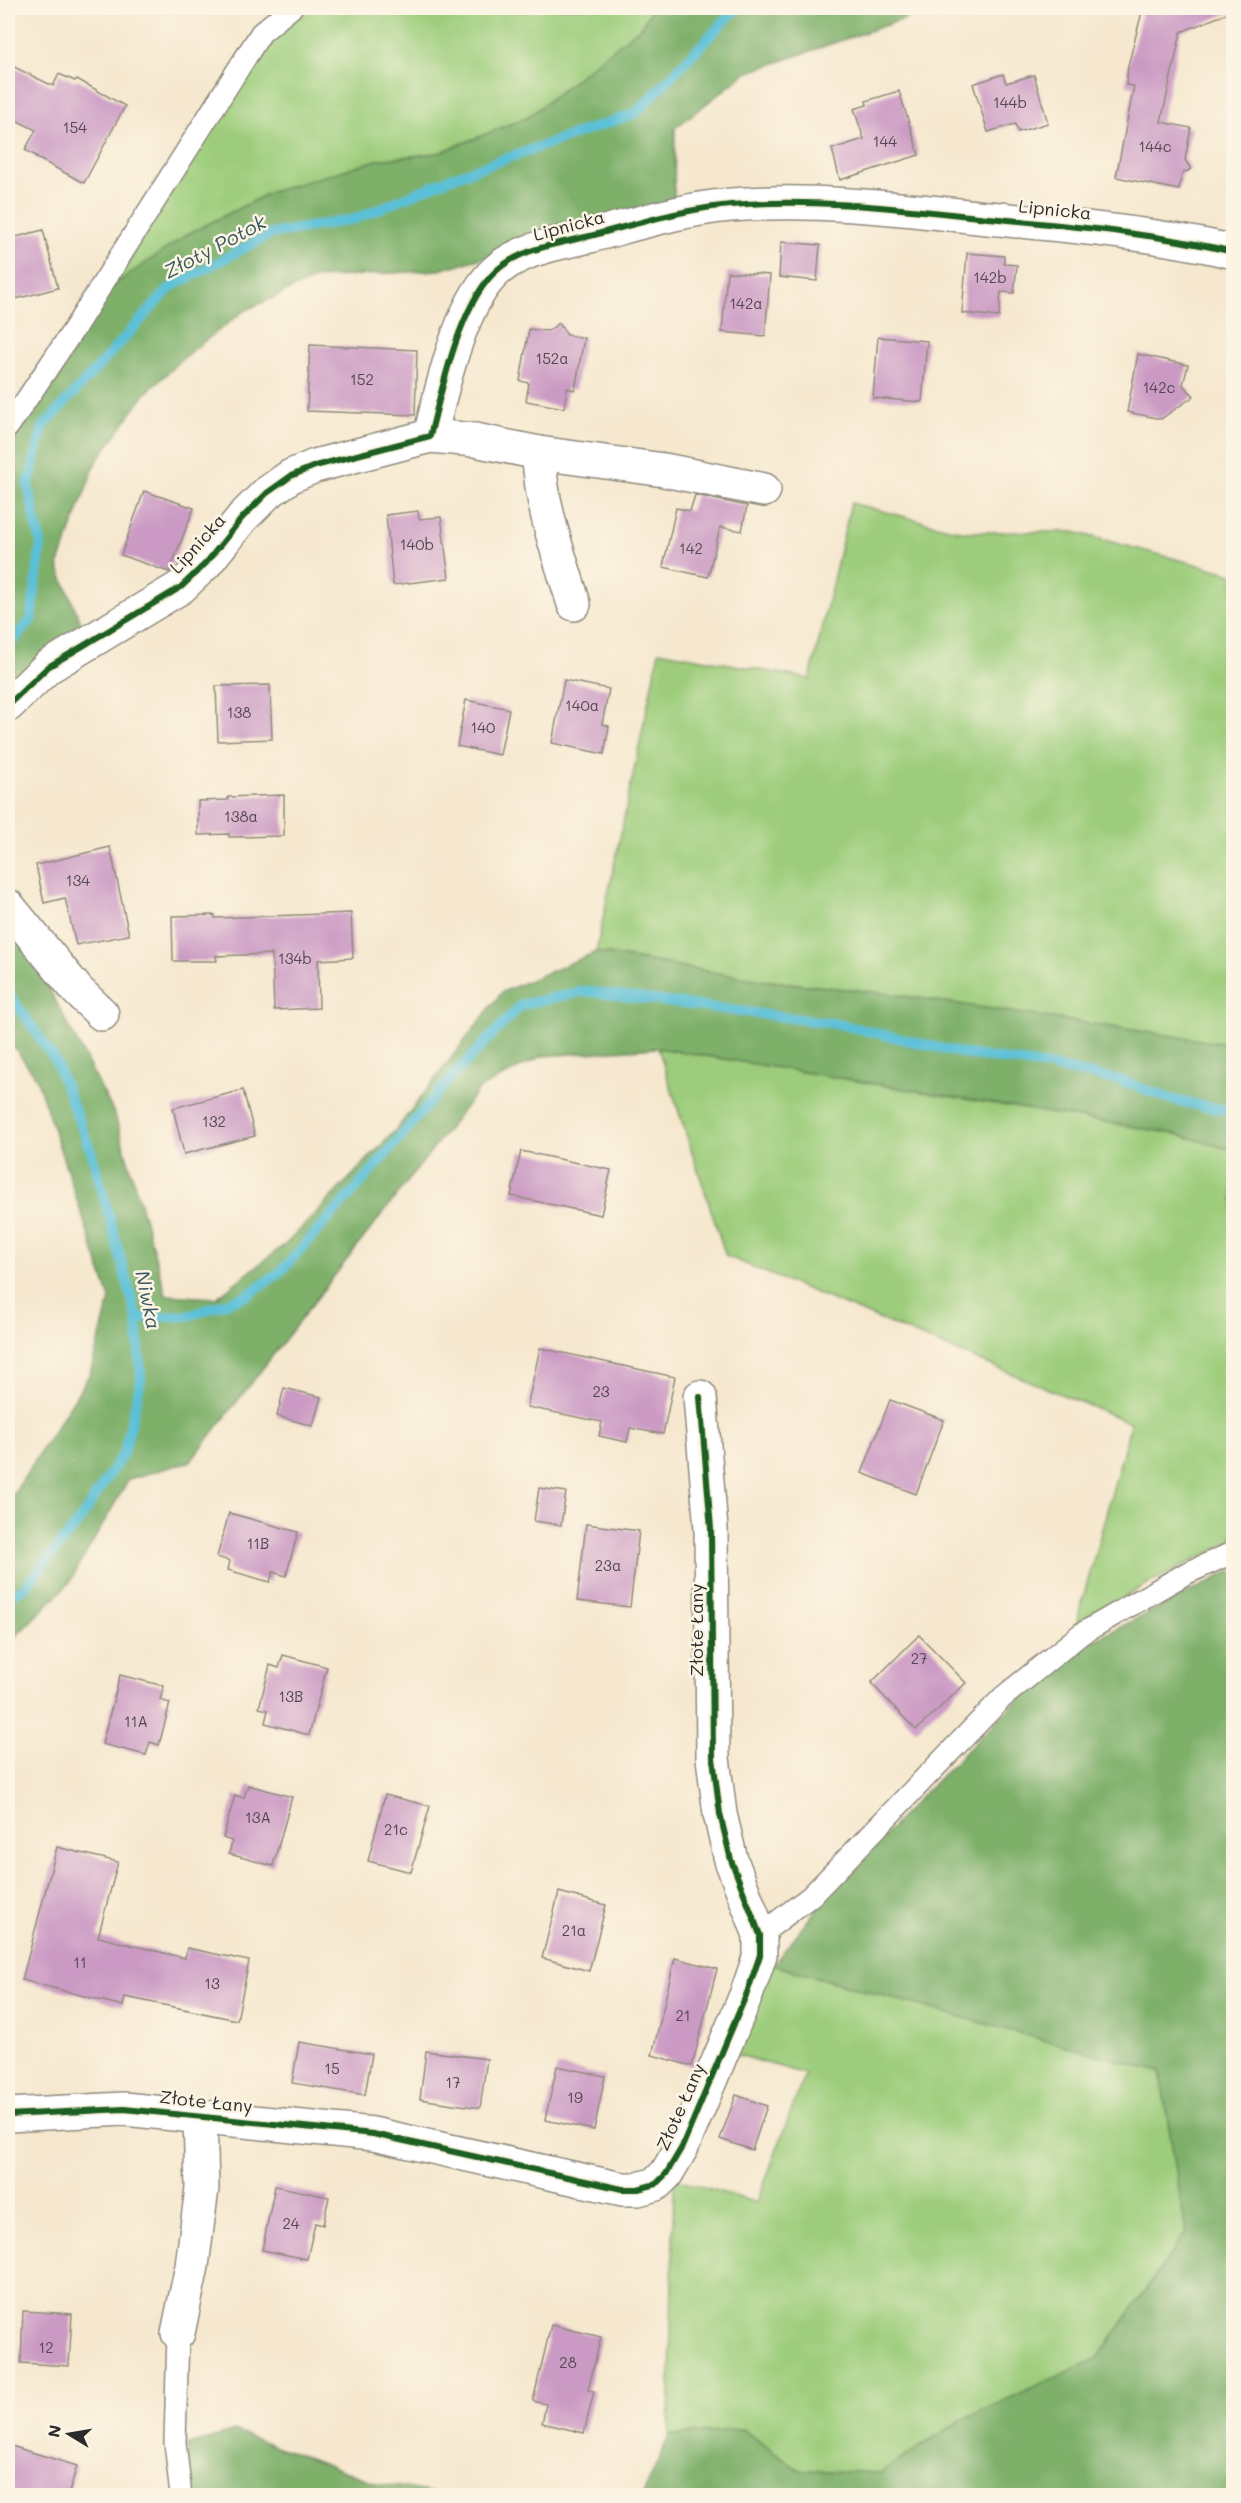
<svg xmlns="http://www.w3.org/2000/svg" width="1241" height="2503" viewBox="0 0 1241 2503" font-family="Mali,sans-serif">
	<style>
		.green { fill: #9dcd7b; stroke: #647c53; stroke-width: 1.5 }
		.forest { fill: #7eb06b; stroke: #546e4b; stroke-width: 1.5 }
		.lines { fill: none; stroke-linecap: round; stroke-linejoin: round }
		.stream { stroke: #5ac0d8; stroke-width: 10 }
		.building { fill: #cb9ac4 }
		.lane-casing { stroke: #908a7d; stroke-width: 24 }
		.street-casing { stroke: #908a7d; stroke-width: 36 }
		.lane { stroke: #fff; stroke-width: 21 }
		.street { stroke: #fff; stroke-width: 33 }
		.cycleway-casing { stroke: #fcf5e5; stroke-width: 10 }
		.cycleway { stroke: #1b5e20; stroke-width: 6 }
		.labels { text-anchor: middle; stroke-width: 5; stroke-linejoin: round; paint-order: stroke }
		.number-label { font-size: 15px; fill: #534751 }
		.street-label { font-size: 18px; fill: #2b2b2b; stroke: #fcf5e5 }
		.water-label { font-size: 20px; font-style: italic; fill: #39585f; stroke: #fcf5e5 }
	</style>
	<rect width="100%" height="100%" fill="#fcf5e5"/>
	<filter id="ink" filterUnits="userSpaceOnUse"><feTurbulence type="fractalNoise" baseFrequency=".0167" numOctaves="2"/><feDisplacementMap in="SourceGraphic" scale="12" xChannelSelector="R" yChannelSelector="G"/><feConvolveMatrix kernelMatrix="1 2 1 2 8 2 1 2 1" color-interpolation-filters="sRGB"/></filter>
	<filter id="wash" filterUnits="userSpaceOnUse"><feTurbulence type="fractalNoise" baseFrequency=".008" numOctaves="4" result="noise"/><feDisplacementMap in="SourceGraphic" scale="24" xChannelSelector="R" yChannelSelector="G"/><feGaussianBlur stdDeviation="1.35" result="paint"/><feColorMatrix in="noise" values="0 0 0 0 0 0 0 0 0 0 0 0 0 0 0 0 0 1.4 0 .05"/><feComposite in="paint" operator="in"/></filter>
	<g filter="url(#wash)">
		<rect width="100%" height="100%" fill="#f6e8cf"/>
		<g class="green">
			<path d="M301,8H652L643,26L528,117L439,153L377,160L112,286L265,40Z"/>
			<path d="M851,503L964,532H1074L1233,574V1045L884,993L759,980L596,952L659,651L810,679Z"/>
			<path d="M658,1048L1176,1134L1233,1150V1541L1145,1585L1075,1628L1131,1423L726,1256Z"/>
			<path d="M773,1965L1160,2072L1186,2232L1098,2358L880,2473L800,2470L742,2429L669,2436L674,2178L757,2203L805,2074L728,2052Z"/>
		</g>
		<g class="forest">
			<path d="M652,8H936L746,73L675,128L674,205L439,270L316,278L244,311L189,353L144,395L95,464L58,566L86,636L8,692V442L112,286L188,234L271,192L377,160L439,153L528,117L642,26Z"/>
			<path d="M8,924L52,994L115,1115L166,1295L216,1298L288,1242L396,1130L502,992L596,952L759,980L884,993L1233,1045V1150L1176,1134L658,1048L542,1056L479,1089L191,1461L129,1479L69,1583L8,1644V1503L90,1374L110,1299L36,1077L8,1039Z"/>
			<path d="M1233,1570V2495L642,2496L669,2436L742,2429L800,2470L880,2473L961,2420L1098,2358L1186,2232L1160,2072L773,1965L819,1906L917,1800L1016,1702L1091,1642Z"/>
			<path d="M234,2431L377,2483L445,2495H190L188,2445Z"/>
		</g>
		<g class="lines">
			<g class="stream">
				<path d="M8,647L31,620L41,544L28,486L43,427L171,287L271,234L355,219L456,176L636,113L737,8"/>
				<path d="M8,992L55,1060L92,1154L137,1318L141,1380L124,1452L80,1520L25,1587L8,1597"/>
				<path d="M137,1318L188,1316L246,1296L279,1273L363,1181L448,1081L521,1005L584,991L838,1024L966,1054L1047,1066L1119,1080L1173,1100L1234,1112"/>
			</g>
		</g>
		<g id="blocks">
			<g class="building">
				<path d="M1143,8H1233V11L1181,32L1161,122L1191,128L1185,160L1191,169L1182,174L1179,190L1116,177L1134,86L1126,85L1128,66Z"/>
				<path d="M8,64L53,86L59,74L75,81L77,79L125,106L84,183L35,157L36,156L25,150L36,130L8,116Z"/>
				<path d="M1003,74L1006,83L1034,75L1048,123L1018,132L1015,124L988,132L973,84Z"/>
				<path d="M899,91L919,155L840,180L832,149L864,139L854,109L867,105L866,101Z"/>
				<path d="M43,230L58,288L8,301V239Z"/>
				<path d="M781,242L820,245L817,281L779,277Z"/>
				<path d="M967,253L1004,256V264L1017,265L1014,293L1001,292L999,317L962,313Z"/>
				<path d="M727,272L770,275L765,336L722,332Z"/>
				<path d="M559,323L567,335L584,338L575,390L567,388L564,408L526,401L529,383L520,381L529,329L548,331Z"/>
				<path d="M878,337L927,341L922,402L873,398Z"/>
				<path d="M310,345L417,350L415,415L307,411Z"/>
				<path d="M1138,354L1188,365L1183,385L1194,396L1161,419L1127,412Z"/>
				<path d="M144,491L194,508L169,572L121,555Z"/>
				<path d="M695,495L747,506L742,531L720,527L708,577L663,567L676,508L690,511Z"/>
				<path d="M418,511L419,519L441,517L449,578L393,585L386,515Z"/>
				<path d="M564,680L609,689L602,724L609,726L604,754L552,743Z"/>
				<path d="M270,685L272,739L218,741L216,686Z"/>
				<path d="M466,700L509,709L500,755L457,746Z"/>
				<path d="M284,795V836L229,837V834L198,835V801L228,800V797Z"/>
				<path d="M110,847L129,935L76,945L65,898L44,903L36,865Z"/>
				<path d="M351,913L353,958L318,960L319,1008L274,1010L272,954L216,956L217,961H173L172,916L215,915V918Z"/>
				<path d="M243,1090L255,1136L184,1154L173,1108Z"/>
				<path d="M521,1151L611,1170L601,1215L511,1196Z"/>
				<path d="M540,1348L675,1377L663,1434L630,1428L627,1442L599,1436L602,1422L527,1407Z"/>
				<path d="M284,1388L321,1397L313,1426L277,1416Z"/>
				<path d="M890,1400L944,1420L916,1494L862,1473Z"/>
				<path d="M539,1488L566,1492L561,1525L534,1521Z"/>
				<path d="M229,1513L298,1532L286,1576L273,1572L270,1582L228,1570L230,1561L217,1557Z"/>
				<path d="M586,1524L639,1531L630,1607L577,1601Z"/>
				<path d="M919,1635L966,1683L916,1730L871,1683Z"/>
				<path d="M283,1655L327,1667L309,1735L265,1723L268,1710L259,1708L270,1665L279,1668Z"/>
				<path d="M120,1675L164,1686L160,1700L170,1703L159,1745L150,1742L146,1755L102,1744Z"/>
				<path d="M248,1785L292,1797L273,1866L229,1854L232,1841L223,1838L235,1795L244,1798Z"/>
				<path d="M385,1795L430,1806L411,1872L368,1861Z"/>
				<path d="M57,1847L118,1862L98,1937L185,1958L187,1948L249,1961L237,2020L125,1997L123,2006L22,1980Z"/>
				<path d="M559,1892L606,1905L589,1971L542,1958Z"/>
				<path d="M675,1958L717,1969L692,2066L652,2055Z"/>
				<path d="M299,2042L372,2054L365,2095L292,2083Z"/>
				<path d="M426,2051L487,2059L480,2108L420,2099Z"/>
				<path d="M557,2066L605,2076L594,2130L545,2120Z"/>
				<path d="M736,2095L767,2106L752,2150L720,2139Z"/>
				<path d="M275,2186L329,2197L323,2225L315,2223L307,2259L262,2250Z"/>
				<path d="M23,2311L72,2314L69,2366L21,2363Z"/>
				<path d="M551,2325L601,2337L588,2390L594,2391L584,2433L542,2423L546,2404L533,2401Z"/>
				<path d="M8,2445L77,2466L68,2496H8Z"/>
			</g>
		</g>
	</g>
	<g filter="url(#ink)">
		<use href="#blocks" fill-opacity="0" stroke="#908a7d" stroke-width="1.5"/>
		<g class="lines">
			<defs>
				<g id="lane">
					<path d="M8,427L74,329L261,33L291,8"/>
					<path d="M760,1935L811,1896L1003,1697L1081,1634L1185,1574L1234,1552"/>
					<path d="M178,2333L175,2442L181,2496"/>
				</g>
				<g id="street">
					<path d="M430,436L475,440L539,453"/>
					<path d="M574,604C559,554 540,506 539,453L664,470L764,490"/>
					<path d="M8,705L48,667L181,587L206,563L242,518L267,493L291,476L315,466L430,436C442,389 458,312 491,276C515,249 557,244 590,236C636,224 683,209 731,205C818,198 902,209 988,218C1070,226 1153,233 1234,252"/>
					<path d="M8,906L78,991L102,1014"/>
					<path d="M8,2115L124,2109L373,2134L622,2189H638L656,2184L666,2174L682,2147L747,1993L760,1955V1935L731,1860L720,1814L713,1758L711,1529L700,1397"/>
					<path d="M178,2333L192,2266L202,2188L200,2116"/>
				</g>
			</defs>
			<use href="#lane" class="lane-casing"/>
			<use href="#street" class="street-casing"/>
			<use href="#lane" class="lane"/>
			<use href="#street" class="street"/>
			<defs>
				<g id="cycleway">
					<path d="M8,705L48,667L181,587L206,563L242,518L267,493L291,476L315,466L430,436C442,389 458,312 491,276C515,249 557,244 590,236C636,224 683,209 731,205C818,198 902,209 988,218C1070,226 1153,233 1234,252"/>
					<path d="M8,2115L124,2109L373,2134L622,2189H638L656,2184L666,2174L682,2147L747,1993L760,1955V1935L731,1860L720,1814L713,1758L711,1529L700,1397"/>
				</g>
			</defs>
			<use href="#cycleway" class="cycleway-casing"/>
			<use href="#cycleway" class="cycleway"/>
		</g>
	</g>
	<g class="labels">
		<g class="number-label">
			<text x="1010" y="108">144b</text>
			<text x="75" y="133">154</text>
			<text x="885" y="147">144</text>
			<text x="1155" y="152">144c</text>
			<text x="990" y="283">142b</text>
			<text x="746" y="309">142a</text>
			<text x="552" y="364">152a</text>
			<text x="362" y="385">152</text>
			<text x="1159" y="393">142c</text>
			<text x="417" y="550">140b</text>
			<text x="691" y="554">142</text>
			<text x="582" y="711">140a</text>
			<text x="239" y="718">138</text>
			<text x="483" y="733">140</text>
			<text x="241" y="822">138a</text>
			<text x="78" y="886">134</text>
			<text x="295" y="964">134b</text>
			<text x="214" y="1127">132</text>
			<text x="601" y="1397">23</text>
			<text x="258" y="1549">11B</text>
			<text x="608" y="1571">23a</text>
			<text x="919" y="1664">27</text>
			<text x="291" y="1702">13B</text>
			<text x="136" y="1727">11A</text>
			<text x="258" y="1823">13A</text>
			<text x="396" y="1835">21c</text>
			<text x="574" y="1936">21a</text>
			<text x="80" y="1968">11</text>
			<text x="212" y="1989">13</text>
			<text x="683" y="2021">21</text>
			<text x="332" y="2074">15</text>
			<text x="453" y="2088">17</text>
			<text x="575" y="2103">19</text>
			<text x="291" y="2229">24</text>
			<text x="46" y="2353">12</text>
			<text x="568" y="2368">28</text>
		</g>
		<g class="street-label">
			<text transform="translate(1055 210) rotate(6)" y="6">Lipnicka</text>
			<text transform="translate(569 226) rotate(-15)" y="6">Lipnicka</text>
			<text transform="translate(198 544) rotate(-48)" y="6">Lipnicka</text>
			<text transform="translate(697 1630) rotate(-90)" y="6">Złote Łany</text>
			<text transform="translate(206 2102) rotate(6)" y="6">Złote Łany</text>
			<text transform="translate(681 2107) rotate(-66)" y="6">Złote Łany</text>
		</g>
		<g class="water-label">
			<text transform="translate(215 247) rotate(-28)" y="7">Złoty Potok</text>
			<text transform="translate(148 1300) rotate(78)" y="7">Niwka</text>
		</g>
	</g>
	<rect width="1241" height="2503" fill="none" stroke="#fcf5e5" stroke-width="30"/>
	<g transform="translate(69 2434) rotate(281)" stroke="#fcf5e5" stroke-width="4.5" paint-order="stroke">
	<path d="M0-4.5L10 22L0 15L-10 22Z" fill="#2b2b2b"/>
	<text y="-9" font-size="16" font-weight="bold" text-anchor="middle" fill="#2b2b2b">N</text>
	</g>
</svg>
